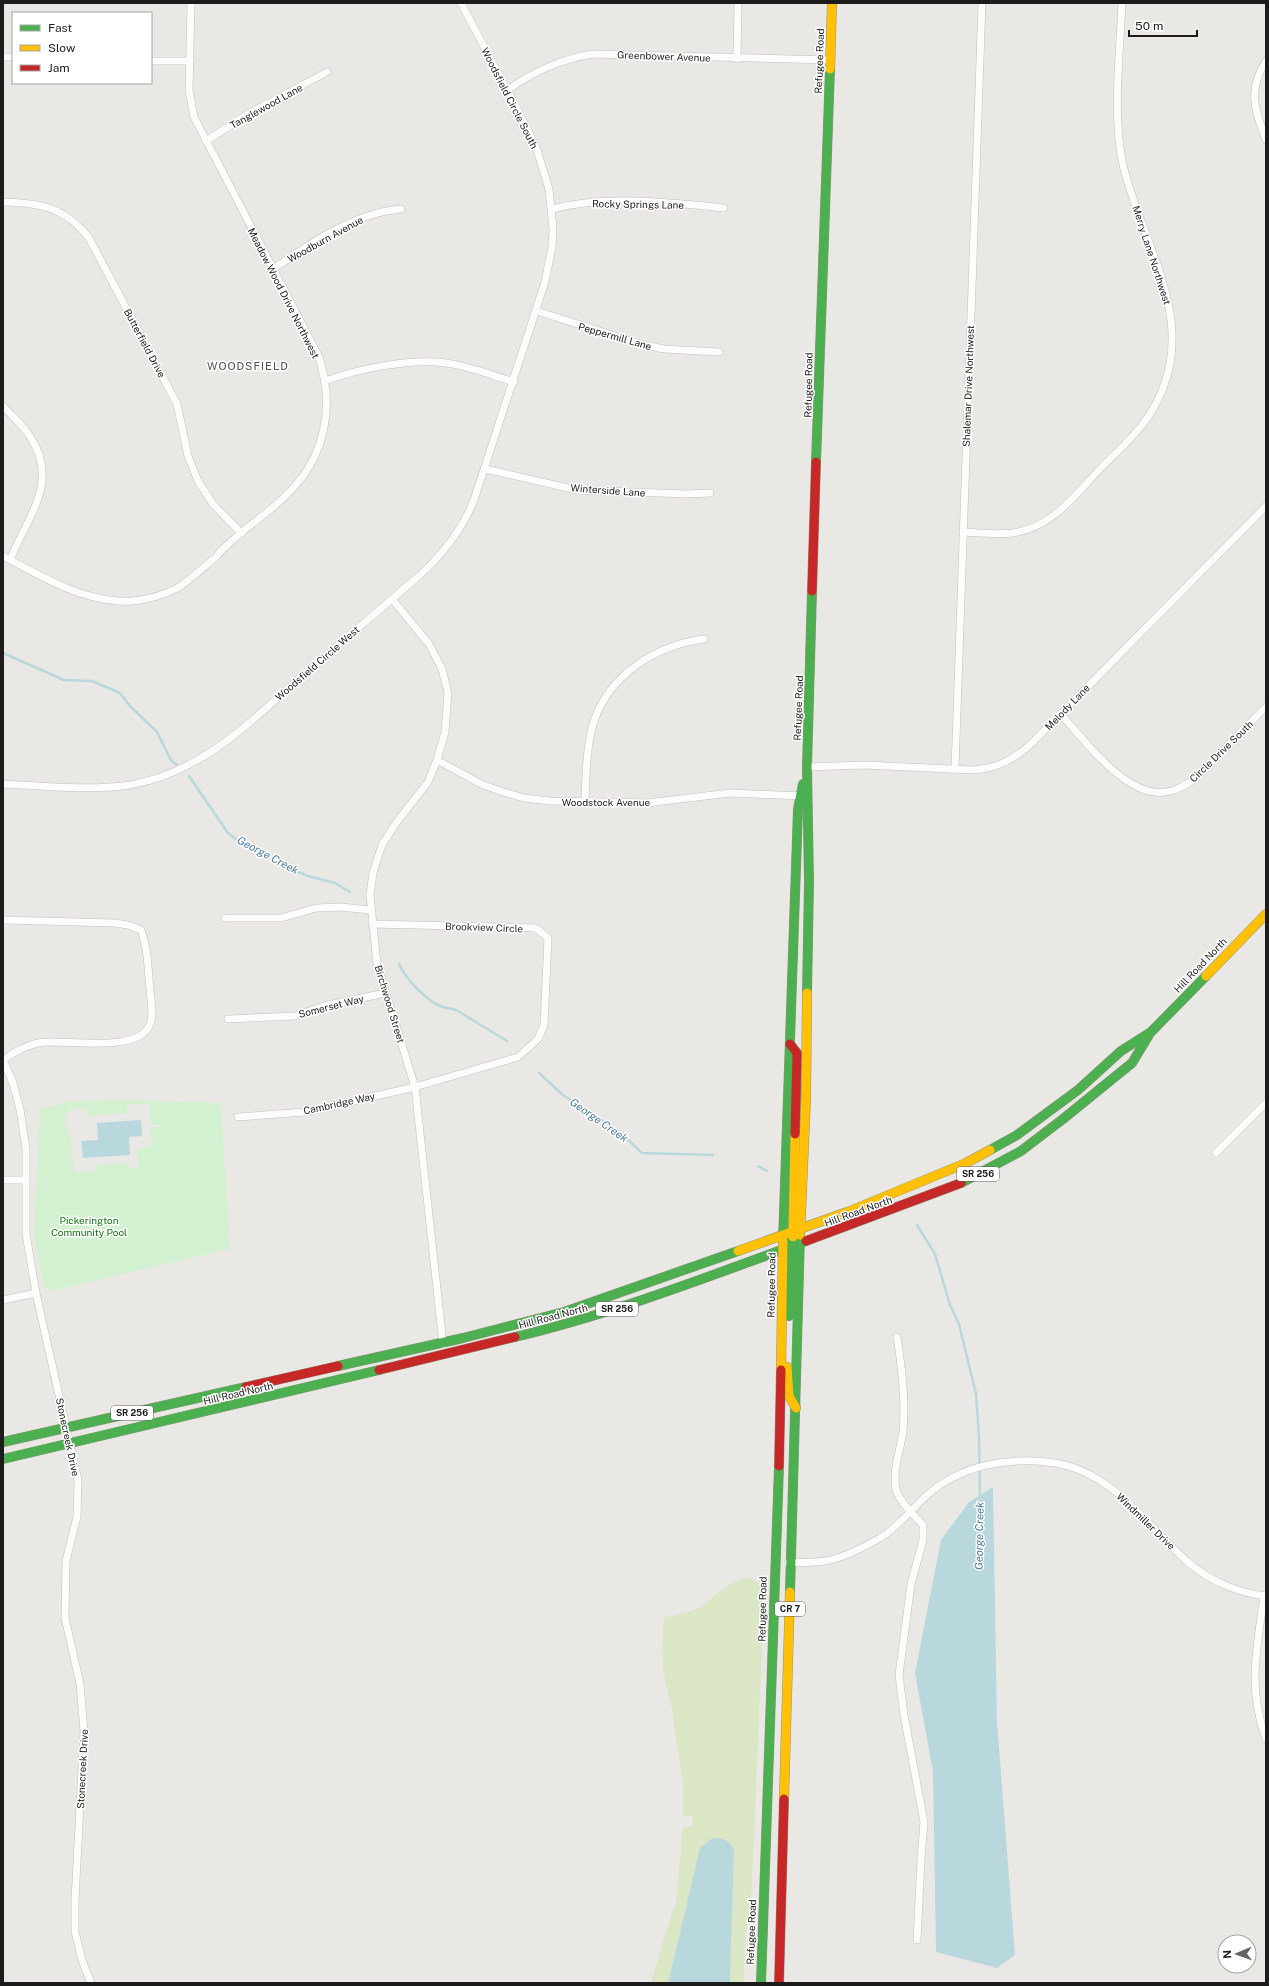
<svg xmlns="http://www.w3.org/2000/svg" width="1269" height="1986" viewBox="0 0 1269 1986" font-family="'Public Sans',sans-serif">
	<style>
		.grass { fill: #dae6c4 }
		.park { fill: #d3f0d0; fill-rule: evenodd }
		.water { fill: #b9d8dd }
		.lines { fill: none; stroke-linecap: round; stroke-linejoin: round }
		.stream { stroke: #b9d8dd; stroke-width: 2.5 }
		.street-casing { stroke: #c1c0bf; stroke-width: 8 }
		.fast-casing { stroke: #93927e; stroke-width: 10 }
		.slow-casing { stroke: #93927e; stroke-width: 10 }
		.jam-casing { stroke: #93927e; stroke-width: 10 }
		.street { stroke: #fcfcfb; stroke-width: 7 }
		.fast { stroke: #4caf50; stroke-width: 9 }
		.slow { stroke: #ffc107; stroke-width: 9 }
		.jam { stroke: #c62828; stroke-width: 9 }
		.labels { text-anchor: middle; stroke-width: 3; stroke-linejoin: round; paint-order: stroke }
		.shield { fill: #fff; stroke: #606060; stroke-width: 1 }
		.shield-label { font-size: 9px; font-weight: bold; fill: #1c1c1c }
		.street-label { font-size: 10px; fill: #1c1c1c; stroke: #fff }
		.park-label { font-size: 10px; fill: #107310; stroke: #fff }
		.neighbourhood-label { font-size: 11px; letter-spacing: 1px; fill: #4f4f4f; stroke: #fff }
		.water-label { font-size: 11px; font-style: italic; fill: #4a7b9f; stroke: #fff }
	</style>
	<rect width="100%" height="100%" fill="#eae8e5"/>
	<path class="grass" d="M746,1578C757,1579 762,1585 764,1596L751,1908L745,1935L744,1983H730L734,1851L694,1873L668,1983H651L673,1909L676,1904L683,1827H692L693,1816H683V1782L674,1726C676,1716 665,1686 664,1672C661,1654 663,1635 664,1617L678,1615L694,1610L702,1606L731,1583Z"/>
	<path class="park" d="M137,1100L221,1103L230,1249L51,1291L43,1285L34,1233L40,1109L71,1101ZM149,1103L150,1125H161L162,1126L150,1128L152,1144L145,1146L137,1151L138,1168H130L129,1163L95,1165V1171L74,1173L71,1135L64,1121C67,1106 82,1104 90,1116L127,1113V1105Z"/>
	<g class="water">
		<path d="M141,1120L142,1136L129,1137L130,1155L83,1158L81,1141L98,1140L97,1123Z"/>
		<path d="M993,1487L997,1722L1015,1955L997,1968L936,1952L933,1772L915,1673L941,1540L969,1502Z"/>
		<path d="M718,1838C727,1839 731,1843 734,1851L730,1983H668L700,1848L711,1839Z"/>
	</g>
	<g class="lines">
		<g class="stream">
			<path d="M3,653L64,680L92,681L120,693L130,706L157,732L171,760L177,765"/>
			<path d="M189,776L228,833L242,844L285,866L308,876L335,883L350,892"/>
			<path d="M399,964C405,978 428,1003 443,1007C449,1009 453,1008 458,1011L507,1041"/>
			<path d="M539,1073L563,1095L621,1133L642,1153L713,1155"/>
			<path d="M758,1166L767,1171"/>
			<path d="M917,1225L935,1254L950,1305L959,1324L976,1394L979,1438L980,1497"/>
		</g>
		<defs>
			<g id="street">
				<path d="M3,57H13"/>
				<path d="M737,59L738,3"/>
				<path d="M151,61H190"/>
				<path d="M1266,61C1247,91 1255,110 1266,140"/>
				<path d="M507,90C534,72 560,59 593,54L830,60"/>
				<path d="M206,141L248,114L327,72"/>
				<path d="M3,202C41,203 65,207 89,238L177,404L188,456L198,481L213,504L241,533"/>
				<path d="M552,209C607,195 667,202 724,208"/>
				<path d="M273,269C311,243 354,213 401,209"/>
				<path d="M537,311L640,344L664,349L719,352"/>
				<path d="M325,381C358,369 410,358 446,363C469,366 491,375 514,382"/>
				<path d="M3,406C13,417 24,426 31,438C60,483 26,519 10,560"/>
				<path d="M485,469L577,490L687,494L710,493"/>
				<path d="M963,532C979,533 997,535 1013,533C1050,528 1073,498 1097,472C1114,454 1134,438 1148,417C1206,329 1144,252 1123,165C1112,116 1120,53 1122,3"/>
				<path d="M3,556C39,575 76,598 118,601C137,603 163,596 179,587C189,581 205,566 215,558C218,555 221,550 225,547C231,542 237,536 243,531C269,511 300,488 314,458C330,424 330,390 318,355L194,117L189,90L191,3"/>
				<path d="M392,599L429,644L442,669L448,693L445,732L437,760L428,782L396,823L382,845L373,873L370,895L377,964L415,1087L443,1344"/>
				<path d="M1060,714C1080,734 1096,758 1119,775C1162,809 1187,789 1219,755C1234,738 1250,723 1266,707"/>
				<path d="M437,760L481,784L503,792L524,798L550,801L647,803L730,793L803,796"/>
				<path d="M807,767L864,765L972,770C996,769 1013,760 1031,744L1266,506"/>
				<path d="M955,769L982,3"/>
				<path d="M3,784C42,786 91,791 130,785C204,772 253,719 308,671C345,639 383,607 420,575C444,553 462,530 474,500L545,282L552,247L553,229L549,189L537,150L526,126L461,3"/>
				<path d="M585,802C586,775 586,747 594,721C610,674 657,645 704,639"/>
				<path d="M225,918H281L316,908L340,907L370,910"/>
				<path d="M3,920L114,923L128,925L141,930C148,949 148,970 150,990C151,1001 154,1013 150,1024C139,1055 64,1038 38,1043C25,1046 14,1052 3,1060L13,1083L20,1109L26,1149V1234L36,1293L78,1480L77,1517L66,1561L65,1618L80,1684L84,1731L75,1900V1932L82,1960L91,1983"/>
				<path d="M228,1019L295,1016L324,1006L385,993"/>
				<path d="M238,1117L305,1112L415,1087L518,1057L538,1039L544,1025L548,938L536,928L372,924"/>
				<path d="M1216,1153L1266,1103"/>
				<path d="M3,1180H26"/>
				<path d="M3,1300L36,1293"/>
				<path d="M897,1337C902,1368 906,1400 903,1431C901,1449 892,1470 896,1489C898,1500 915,1517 923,1525V1540L911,1584L899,1675L904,1715L924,1822L921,1859L917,1940"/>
				<path d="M788,1563C800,1562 813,1563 825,1561C841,1559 866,1546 880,1538C897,1528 911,1510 925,1497C959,1465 1010,1456 1055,1463C1113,1472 1148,1527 1189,1563C1210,1581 1238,1593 1266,1596"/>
				<path d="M1264,1596C1257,1648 1247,1688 1266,1739"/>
			</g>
			<g id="fast">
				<path d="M816,462L830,69"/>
				<path d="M807,993L809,882L807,767L812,591"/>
				<path d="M990,1150L1017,1135L1078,1090L1121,1051L1151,1032L1206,976"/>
				<path d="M961,1183L1021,1151L1063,1119L1132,1063L1149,1035"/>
				<path d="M789,1240L791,1247L789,1316"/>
				<path d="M783,1241L798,809L803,784"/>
				<path d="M515,1337C615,1313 710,1276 806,1241"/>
				<path d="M338,1366L463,1338L564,1312L738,1251"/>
				<path d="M3,1442L246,1387"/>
				<path d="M3,1459L379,1370"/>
				<path d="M790,1592L800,1236"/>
				<path d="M761,1983L779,1466"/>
			</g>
			<g id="slow">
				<path d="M830,69L832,3"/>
				<path d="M1206,976L1266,914"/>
				<path d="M800,1235L806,1097L807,993"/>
				<path d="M793,1237L795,1134"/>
				<path d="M738,1251L850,1211L966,1163L990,1150"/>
				<path d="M787,1367L789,1396L796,1408"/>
				<path d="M781,1370L783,1241"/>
				<path d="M784,1799L790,1592"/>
			</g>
			<g id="jam">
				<path d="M812,591L816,462"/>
				<path d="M790,1044L797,1053L795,1134"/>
				<path d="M806,1241L961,1183"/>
				<path d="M379,1370L515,1337"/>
				<path d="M246,1387L338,1366"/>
				<path d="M779,1466L781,1370"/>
				<path d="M779,1983L784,1799"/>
			</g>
		</defs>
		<use href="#street" class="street-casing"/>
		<use href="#fast" class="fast-casing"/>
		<use href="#slow" class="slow-casing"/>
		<use href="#jam" class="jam-casing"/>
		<use href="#street" class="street"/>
		<use href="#fast" class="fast"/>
		<use href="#slow" class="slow"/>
		<use href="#jam" class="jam"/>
	</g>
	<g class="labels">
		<g class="shield">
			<rect x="957" y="1167" width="42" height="14" rx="3"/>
			<rect x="596" y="1302" width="42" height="14" rx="3"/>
			<rect x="111" y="1406" width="42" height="14" rx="3"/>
			<rect x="775" y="1602" width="30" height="14" rx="3"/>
		</g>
		<g class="shield-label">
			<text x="978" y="1177">SR 256</text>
			<text x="617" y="1312">SR 256</text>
			<text x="132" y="1416">SR 256</text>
			<text x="790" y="1612">CR 7</text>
		</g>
		<g class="street-label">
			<text transform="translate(664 56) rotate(2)" y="4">Greenbower Avenue</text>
			<text transform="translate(819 61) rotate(-88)" y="4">Refugee Road</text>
			<text transform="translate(510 98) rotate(63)" y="4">Woodsfield Circle South</text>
			<text transform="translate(266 106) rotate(-29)" y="4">Tanglewood Lane</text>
			<text transform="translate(638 204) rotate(1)" y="4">Rocky Springs Lane</text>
			<text transform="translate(325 239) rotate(-29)" y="4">Woodburn Avenue</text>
			<text transform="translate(1152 255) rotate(72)" y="4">Merry Lane Northwest</text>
			<text transform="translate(284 293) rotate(63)" y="4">Meadow Wood Drive Northwest</text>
			<text transform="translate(615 336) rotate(16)" y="4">Peppermill Lane</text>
			<text transform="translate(145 343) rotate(62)" y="4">Butterfield Drive</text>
			<text transform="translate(808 385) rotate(-89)" y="4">Refugee Road</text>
			<text transform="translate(968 386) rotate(-88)" y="4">Shalemar Drive Northwest</text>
			<text transform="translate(608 490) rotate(4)" y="4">Winterside Lane</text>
			<text transform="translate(317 663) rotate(-41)" y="4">Woodsfield Circle West</text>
			<text transform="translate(1067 707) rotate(-46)" y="4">Melody Lane</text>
			<text transform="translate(798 708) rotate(-88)" y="4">Refugee Road</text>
			<text transform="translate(1221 751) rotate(-44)" y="4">Circle Drive South</text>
			<text x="606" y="806">Woodstock Avenue</text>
			<text transform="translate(484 927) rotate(2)" y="4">Brookview Circle</text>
			<text transform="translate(1200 965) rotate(-46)" y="4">Hill Road North</text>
			<text transform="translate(390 1004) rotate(73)" y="4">Birchwood Street</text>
			<text transform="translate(331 1006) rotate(-14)" y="4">Somerset Way</text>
			<text transform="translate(339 1103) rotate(-12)" y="4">Cambridge Way</text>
			<text transform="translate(858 1211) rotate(-20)" y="4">Hill Road North</text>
			<text transform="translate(771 1285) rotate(-89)" y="4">Refugee Road</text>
			<text transform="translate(553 1316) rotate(-15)" y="4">Hill Road North</text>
			<text transform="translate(238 1393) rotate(-13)" y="4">Hill Road North</text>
			<text transform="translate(68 1437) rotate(78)" y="4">Stonecreek Drive</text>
			<text transform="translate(1146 1521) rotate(44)" y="4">Windmiller Drive</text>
			<text transform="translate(762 1609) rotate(-89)" y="4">Refugee Road</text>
			<text transform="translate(82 1769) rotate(-87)" y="4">Stonecreek Drive</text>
			<text transform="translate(751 1932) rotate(-88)" y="4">Refugee Road</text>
		</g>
		<g class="park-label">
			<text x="89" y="1224">Pickerington<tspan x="89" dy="12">Community Pool</tspan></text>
		</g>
		<g class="neighbourhood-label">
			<text x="248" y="370">WOODSFIELD</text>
		</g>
		<g class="water-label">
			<text transform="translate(268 855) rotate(28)" y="4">George Creek</text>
			<text transform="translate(599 1120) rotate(35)" y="4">George Creek</text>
			<text transform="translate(979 1536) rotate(-89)" y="4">George Creek</text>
		</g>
	</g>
	<rect width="1269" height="1986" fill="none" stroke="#1c1c1c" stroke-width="8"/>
	<rect x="12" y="12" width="140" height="72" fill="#ffffff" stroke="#a4a4a4"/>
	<rect x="20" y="25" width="20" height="6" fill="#4caf50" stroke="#a4a4a4"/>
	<text x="48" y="32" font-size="12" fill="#1c1c1c">Fast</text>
	<rect x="20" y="45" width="20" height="6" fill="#ffc107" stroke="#a4a4a4"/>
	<text x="48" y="52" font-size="12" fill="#1c1c1c">Slow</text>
	<rect x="20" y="65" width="20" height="6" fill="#c62828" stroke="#a4a4a4"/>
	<text x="48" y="72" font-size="12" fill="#1c1c1c">Jam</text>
	<g transform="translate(1237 1954) rotate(268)"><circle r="19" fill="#ffffff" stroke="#a4a4a4"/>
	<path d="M0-3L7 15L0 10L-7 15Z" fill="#646362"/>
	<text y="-6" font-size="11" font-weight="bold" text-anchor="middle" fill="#1c1c1c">N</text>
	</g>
	<path d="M1129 30v6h68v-6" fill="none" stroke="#1c1c1c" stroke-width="2"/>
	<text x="1135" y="30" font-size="12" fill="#1c1c1c" stroke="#ffffff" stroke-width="3" paint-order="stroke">50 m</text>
</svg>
